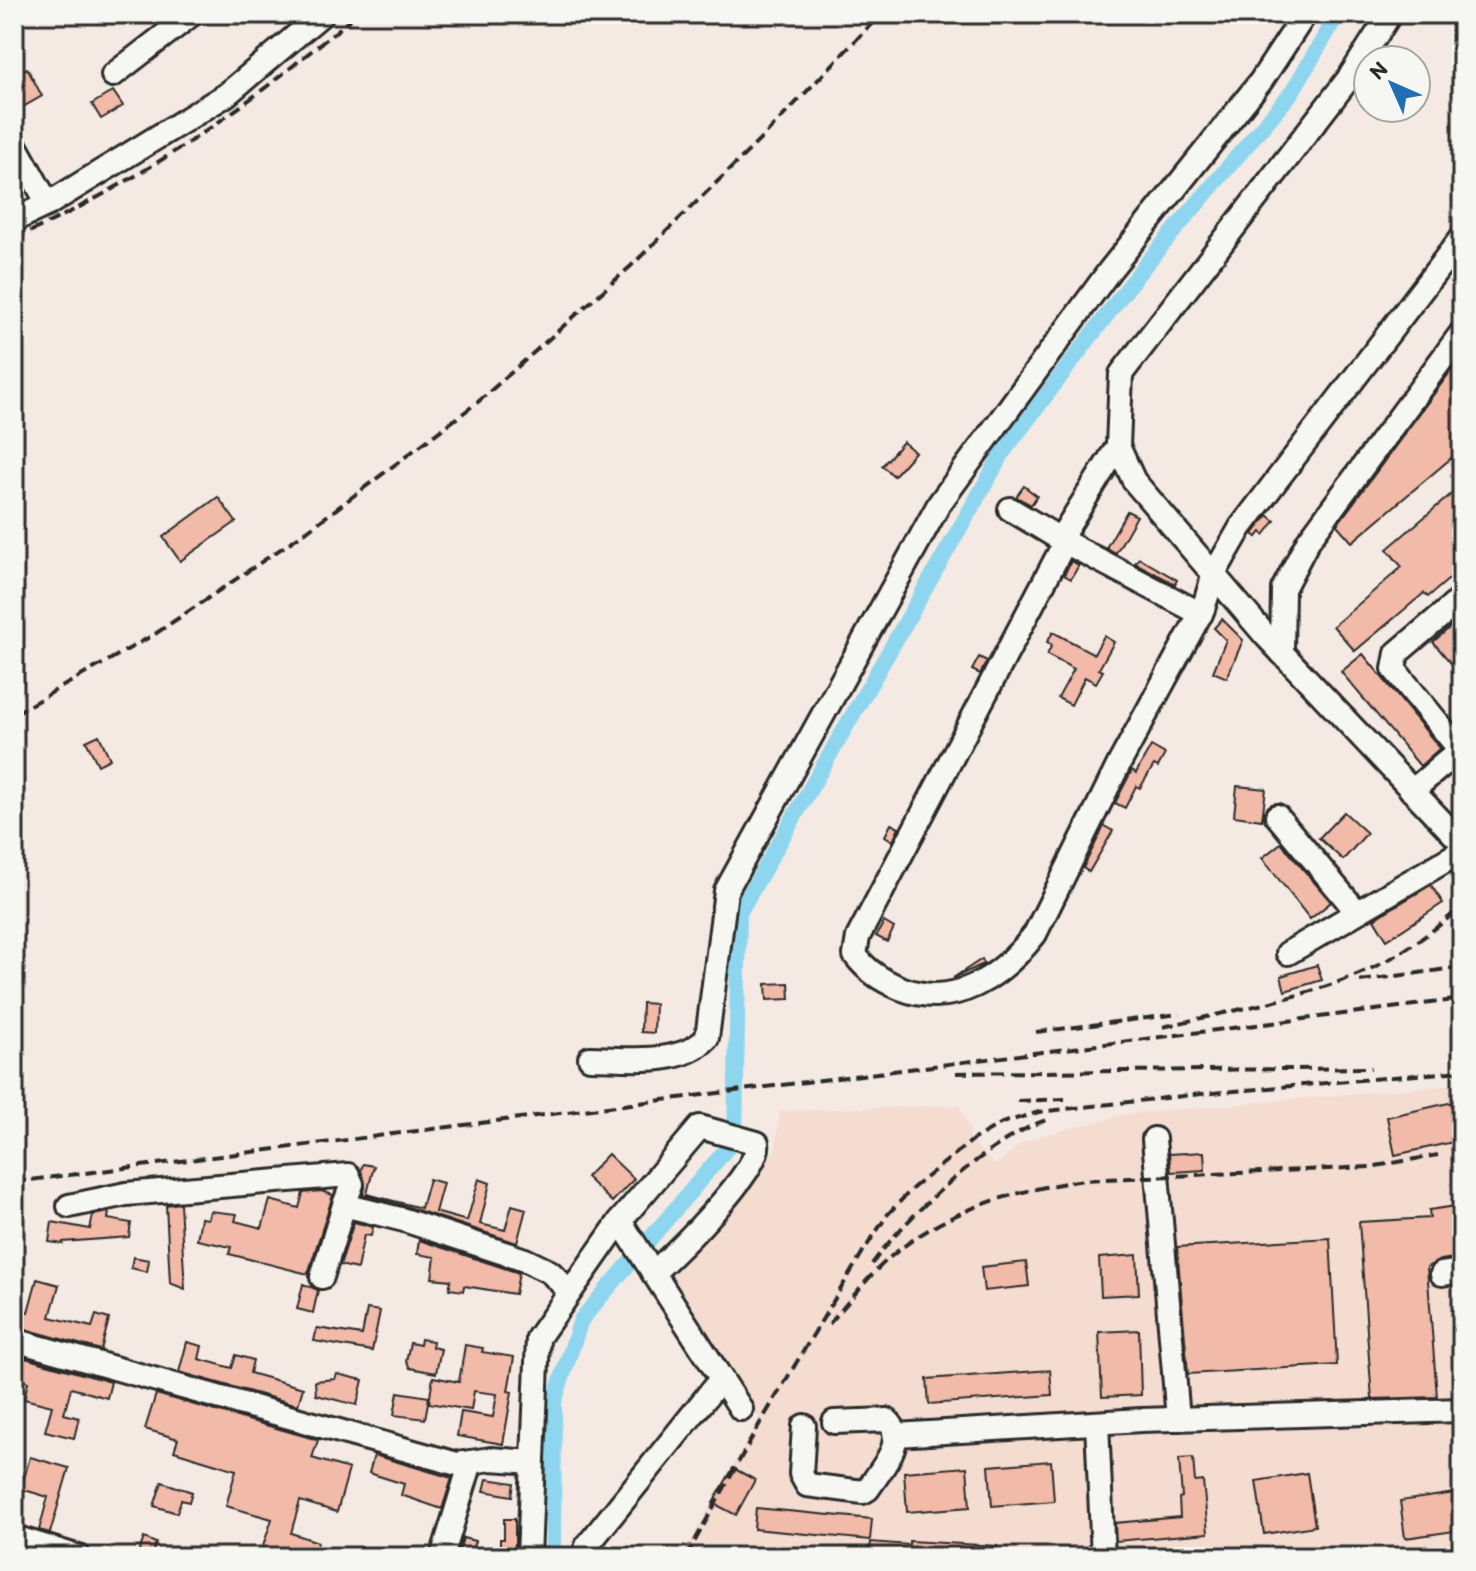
<svg xmlns="http://www.w3.org/2000/svg" width="1476" height="1571" viewBox="0 0 1476 1571" font-family="Itim,sans-serif">
	<style>
		.built { fill: #f4dcd1 }
		.lines { fill: none; stroke-linecap: round; stroke-linejoin: round }
		.canal { stroke: #8ed6ef; stroke-width: 16 }
		.building { fill: #f2baa8; stroke: #2b2b2b; stroke-width: 2 }
		.minor-casing { stroke: #2b2b2b; stroke-width: 28 }
		.minor { stroke: #f6f6f2; stroke-width: 22 }
		.rail { stroke: #2b2b2b; stroke-width: 4; stroke-dasharray: 12 6; stroke-linecap: butt }
	</style>
	<rect width="100%" height="100%" fill="#f5eae3"/>
	<filter id="ink" filterUnits="userSpaceOnUse"><feTurbulence type="fractalNoise" baseFrequency=".0125" numOctaves="2"/><feDisplacementMap in="SourceGraphic" scale="16" xChannelSelector="R" yChannelSelector="G"/><feConvolveMatrix kernelMatrix="1 2 1 2 8 2 1 2 1" color-interpolation-filters="sRGB"/></filter>
	<g filter="url(#ink)">
		<path class="built" d="M1462,1084V1557H682L759,1418L699,1329L669,1295L678,1287L669,1277L775,1151L780,1111L959,1105L970,1131L969,1138L995,1165L1023,1142L1037,1137L1126,1114Z"/>
		<g class="lines">
			<path class="canal" d="M553,1557L554,1402L581,1320L735,1139L739,913L1004,451L1141,270L1292,92L1338,14"/>
		</g>
		<g class="building">
			<path d="M27,68L42,96L14,112V75Z"/>
			<path d="M113,91L123,106L101,119L92,104Z"/>
			<path d="M1462,356V449L1352,542L1337,525Z"/>
			<path d="M903,442L915,452L894,476L882,466Z"/>
			<path d="M1462,485V568L1428,597L1424,593L1355,651L1333,626L1402,567L1387,549Z"/>
			<path d="M1024,486L1037,496L1031,505L1016,497Z"/>
			<path d="M218,497L236,522L180,561L163,537Z"/>
			<path d="M1127,511L1137,516L1116,553L1106,548Z"/>
			<path d="M1268,515L1275,521L1264,535L1261,532L1257,537L1253,534Z"/>
			<path d="M1139,558L1177,580L1175,584L1135,563Z"/>
			<path d="M1071,561L1079,565L1071,579L1064,575Z"/>
			<path d="M1462,617V676L1433,642Z"/>
			<path d="M1222,619L1243,640L1227,678L1213,672L1226,640L1214,628Z"/>
			<path d="M1053,632L1094,654L1104,636L1114,642L1099,669L1103,671L1096,683L1085,677L1071,705L1058,698L1074,669L1047,655L1052,645L1047,642Z"/>
			<path d="M1363,654L1440,748L1420,766L1341,672Z"/>
			<path d="M979,657L987,661L980,674L972,670Z"/>
			<path d="M99,735L110,759L98,765L86,741Z"/>
			<path d="M1151,746L1165,754L1158,767L1154,765L1140,788L1136,786L1125,808L1115,803L1132,770L1136,773Z"/>
			<path d="M1237,786L1266,789L1262,820L1234,816Z"/>
			<path d="M1344,812L1367,833L1343,860L1319,838Z"/>
			<path d="M891,824L899,828L893,841L885,836Z"/>
			<path d="M1104,826L1113,831L1089,872L1083,868Z"/>
			<path d="M1281,843L1331,902L1310,919L1262,858Z"/>
			<path d="M1431,885L1443,903L1387,940L1374,919Z"/>
			<path d="M884,922L894,928L887,942L876,936Z"/>
			<path d="M982,959L984,964L953,978Z"/>
			<path d="M1317,965L1322,980L1285,991L1281,976Z"/>
			<path d="M789,983L790,999L767,1000L766,984Z"/>
			<path d="M642,1003L655,1004L654,1033L641,1032Z"/>
			<path d="M1462,1100V1140L1395,1155L1387,1117Z"/>
			<path d="M1204,1152L1205,1170L1171,1172L1169,1154Z"/>
			<path d="M608,1154L634,1179L612,1202L586,1177Z"/>
			<path d="M363,1164L374,1166L367,1194L421,1208L429,1179L443,1183L435,1212L467,1221L479,1179L490,1183L480,1224L505,1230L512,1205L526,1209L517,1243L408,1207L363,1195L365,1188L361,1170Z"/>
			<path d="M321,1191L333,1195L308,1274L229,1254L231,1247L197,1240L201,1218L208,1219L210,1211L237,1214L235,1221L262,1228L270,1200L299,1208L303,1193Z"/>
			<path d="M180,1203L185,1289L170,1283L166,1205Z"/>
			<path d="M1462,1205V1257L1440,1260L1427,1267L1437,1397L1372,1399L1359,1222L1430,1218L1429,1210Z"/>
			<path d="M109,1212L108,1219L131,1223L129,1237L63,1242V1244L49,1242L52,1222L90,1229L93,1215Z"/>
			<path d="M354,1222L373,1227L371,1236L364,1235L357,1269L340,1265Z"/>
			<path d="M1330,1238L1337,1365L1188,1374L1177,1247Z"/>
			<path d="M419,1240L519,1273L515,1294L464,1286L463,1291L449,1289L451,1280L432,1278L435,1257L417,1254Z"/>
			<path d="M1137,1255L1139,1294L1101,1296L1099,1258Z"/>
			<path d="M133,1257L149,1260L147,1272L131,1268Z"/>
			<path d="M1026,1262L1029,1286L984,1291L981,1267Z"/>
			<path d="M37,1279L59,1285L50,1317L92,1327L96,1315L109,1319L101,1350L14,1326V1308L28,1312Z"/>
			<path d="M303,1284L318,1290L313,1313L297,1309Z"/>
			<path d="M367,1309L380,1311L372,1351L314,1341L317,1328L362,1335Z"/>
			<path d="M1139,1330L1141,1395L1102,1397L1099,1332Z"/>
			<path d="M421,1339L433,1341L432,1347L441,1349L436,1373L410,1368L406,1361L410,1343L420,1345Z"/>
			<path d="M187,1342L202,1346L199,1359L232,1368L236,1355L253,1360L250,1373L303,1388L298,1405L179,1372Z"/>
			<path d="M465,1345L483,1348L482,1352L514,1357L508,1391L512,1392L503,1444L457,1436L461,1412L493,1417L497,1394L474,1391L471,1410L429,1403L433,1377L459,1382Z"/>
			<path d="M14,1355L111,1382L107,1398L71,1388L64,1414L79,1418L74,1438L45,1431L52,1406L24,1399L28,1382L14,1378Z"/>
			<path d="M1050,1370L1052,1395L929,1404L927,1379Z"/>
			<path d="M337,1374L363,1380L357,1405L316,1395L315,1381L335,1379Z"/>
			<path d="M398,1392L429,1397L425,1419L394,1415Z"/>
			<path d="M156,1394L318,1440L312,1458L349,1469L337,1512L300,1501L291,1533L318,1542L313,1557H288L262,1549L272,1519L226,1506L236,1470L174,1451L178,1439L145,1429Z"/>
			<path d="M374,1455L452,1478L442,1509L401,1495L404,1484L369,1473Z"/>
			<path d="M30,1457L69,1468L50,1533L39,1530L48,1497L21,1489Z"/>
			<path d="M1193,1458L1195,1482L1203,1481L1208,1533L1116,1541L1115,1523L1180,1517L1179,1498L1182,1497L1179,1459Z"/>
			<path d="M1051,1461L1054,1501L992,1506L989,1466Z"/>
			<path d="M967,1467L970,1507L907,1512L904,1472Z"/>
			<path d="M733,1468L755,1480L736,1515L713,1503Z"/>
			<path d="M1307,1473L1315,1526L1264,1534L1256,1481Z"/>
			<path d="M487,1479L514,1483L512,1496L484,1491Z"/>
			<path d="M162,1482L192,1492L189,1502L181,1500L177,1513L154,1506Z"/>
			<path d="M1462,1492V1530L1405,1538L1400,1501Z"/>
			<path d="M756,1508L872,1519L870,1540L754,1529Z"/>
			<path d="M504,1519H515V1557H500V1539H504Z"/>
			<path d="M144,1538L156,1543L151,1557H137Z"/>
			<path d="M463,1538L475,1541L470,1557H457Z"/>
			<path d="M909,1541L997,1546L996,1557H869L871,1542L909,1545Z"/>
		</g>
		<g class="lines">
			<defs>
				<g id="minor">
					<path d="M1390,14L1349,78L1121,374L1118,446L1134,481L1266,636L1462,843"/>
					<path d="M113,75L192,14"/>
					<path d="M14,143L48,204"/>
					<path d="M14,220L48,204L226,95L322,14"/>
					<path d="M1118,446L1065,531V542L858,937L855,955C867,971 881,980 900,988C955,1010 1002,976 1035,934L1120,762L1203,609L1214,574L1241,527L1462,237"/>
					<path d="M1010,509L1065,542L1201,614"/>
					<path d="M1282,653L1283,589L1308,541L1462,332"/>
					<path d="M1412,791L1460,750L1394,669L1397,653L1462,598"/>
					<path d="M1277,816L1357,912"/>
					<path d="M1288,953L1462,851"/>
					<path d="M590,1058C627,1058 679,1067 707,1038L726,891L939,504L1110,270L1261,81L1305,14"/>
					<path d="M1154,1139L1178,1419"/>
					<path d="M69,1206L126,1194L348,1175L352,1184L344,1205L404,1220L525,1260L550,1272L570,1292"/>
					<path d="M620,1221L741,1409"/>
					<path d="M1442,1274L1462,1271"/>
					<path d="M322,1277L344,1205"/>
					<path d="M14,1340L457,1464L491,1459L532,1462"/>
					<path d="M1097,1423L1103,1557"/>
					<path d="M804,1426L801,1474L807,1485L863,1492L868,1489C880,1470 909,1440 887,1420L834,1422"/>
					<path d="M896,1435L1141,1420L1462,1410"/>
					<path d="M14,1537L79,1557"/>
					<path d="M442,1557L471,1462"/>
					<path d="M529,1557L538,1338L620,1221L700,1127L757,1143C763,1168 674,1254 653,1273"/>
					<path d="M583,1557L587,1546L721,1379"/>
				</g>
			</defs>
			<use href="#minor" class="minor-casing"/>
			<use href="#minor" class="minor"/>
			<g class="rail">
				<path d="M14,239C114,194 209,134 294,65C314,48 337,33 355,14"/>
				<path d="M14,714L155,634L307,531L478,402L631,266L766,134L881,14"/>
				<path d="M1360,981L1462,967"/>
				<path d="M1163,1027C1228,1011 1297,1000 1359,974C1397,958 1432,933 1462,906"/>
				<path d="M1036,1032L1179,1014"/>
				<path d="M956,1073L1371,1068"/>
				<path d="M1018,1101L1065,1099"/>
				<path d="M14,1182L1462,999"/>
				<path d="M872,1264C905,1217 993,1136 1049,1119"/>
				<path d="M829,1324C848,1303 866,1279 887,1260C942,1211 1012,1191 1084,1180L1370,1167L1438,1155"/>
				<path d="M686,1557L759,1425L864,1250L888,1214L914,1187L974,1139L1002,1123L1039,1112L1201,1094L1462,1071"/>
			</g>
		</g>
	</g>
	<rect width="1476" height="1571" fill="none" stroke="#f6f6f2" stroke-width="48"/>
	<rect x="24" y="24" width="1428" height="1523" fill="none" stroke="#2b2b2b" stroke-width="3" filter="url(#ink)"/>
	<g transform="translate(1392 84) rotate(315)"><circle r="38" fill="#f6f6f2" stroke="#a5a5a2" stroke-width="2"/>
	<path d="M0-6L14 30L0 20L-14 30Z" fill="#1f6fb2"/>
	<text y="-12" font-size="22" font-weight="bold" text-anchor="middle" fill="#2b2b2b">N</text>
	</g>
</svg>
